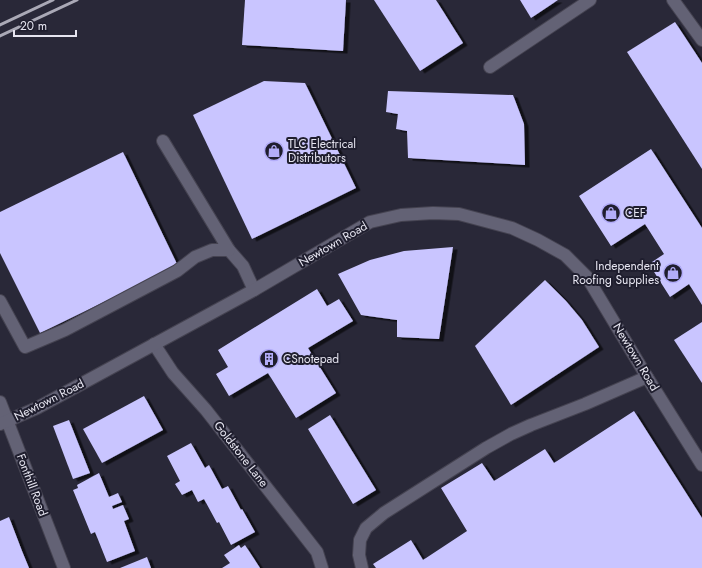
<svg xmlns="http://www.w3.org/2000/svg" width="702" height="568" viewBox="0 0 702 568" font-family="Jost,sans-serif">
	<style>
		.building { fill: #c9c5ff; filter: url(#shadow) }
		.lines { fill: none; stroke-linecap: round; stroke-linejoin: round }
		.minor-casing { stroke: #454351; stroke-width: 14 }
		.minor { stroke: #636275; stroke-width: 12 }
		.rail { stroke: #aaa9b6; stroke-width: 3 }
		.labels { text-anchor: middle; stroke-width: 4; stroke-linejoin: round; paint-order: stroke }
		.poi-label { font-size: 12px; fill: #e6e5f0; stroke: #1f1e2e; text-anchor: start }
		.street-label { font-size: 12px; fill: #e6e5f0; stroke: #1f1e2e }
	</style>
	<defs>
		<filter id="shadow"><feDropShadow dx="4.5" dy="2.5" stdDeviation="0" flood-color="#0009"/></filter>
	</defs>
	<rect width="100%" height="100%" fill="#292838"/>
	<g class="building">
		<path d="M245,0H346L343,51L242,45Z"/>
		<path d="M374,0H436L463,43L420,71Z"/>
		<path d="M520,0H558L531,18Z"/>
		<path d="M675,22L702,63V169L627,52Z"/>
		<path d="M264,81L305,83L356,188L252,239L193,115Z"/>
		<path d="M388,91L513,95L524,124L525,165L408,158L407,131L396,129L398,114L386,112Z"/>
		<path d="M651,149L702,228V305L689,284L670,297L649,264L664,254L645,224L611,246L579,196Z"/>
		<path d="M123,152L178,266L40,333L0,253V212Z"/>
		<path d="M453,247L439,339L397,337V320L361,315L338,274L370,260L404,251Z"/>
		<path d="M545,280L566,301L582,320L599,347L511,405L475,346Z"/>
		<path d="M317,289L327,306L339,299L353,321L308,348L336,393L296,418L268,373L229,396L216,374L228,367L218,350Z"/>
		<path d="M702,322V383L674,340Z"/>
		<path d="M144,396L163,430L102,463L83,429Z"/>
		<path d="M634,411L702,518V568H376L373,564L411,540L423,560L467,531L441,488L482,463L494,481L545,449L554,463Z"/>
		<path d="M330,415L376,490L353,504L308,429Z"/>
		<path d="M69,420L90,473L73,479L53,426Z"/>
		<path d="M191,443L205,468L209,465L222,489L228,486L241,510L242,509L255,532L231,545L219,522L217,523L204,499L198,502L192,490L182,495L175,484L180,481L167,456Z"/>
		<path d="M99,473L109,497L118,493L122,502L112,506L113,509L123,505L129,519L124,521L135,551L107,562L95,532L91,534L73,490L78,488L77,485Z"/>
		<path d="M9,517L22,551L29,568H0V521Z"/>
		<path d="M239,545L241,548L245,545L260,568H222L230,563L224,555Z"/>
		<path d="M147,557L151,568H120Z"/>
	</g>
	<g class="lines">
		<defs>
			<g id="minor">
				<path d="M673,0L702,40"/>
				<path d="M490,67L590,0"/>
				<path d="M163,141L229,250L243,266L254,290"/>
				<path d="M0,301L25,347L65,330L177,271L195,257L212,250H229"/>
				<path d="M154,344L173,373L206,410L317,552L322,568"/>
				<path d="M0,402L64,568"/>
				<path d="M0,424L37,408L254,290L370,222L401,215L433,213L459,214L512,228L538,240L565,255L587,277L647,377L702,465"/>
				<path d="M362,568L359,555L360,540L366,528L384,513L486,448L511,434L531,425L585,404L647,377"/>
			</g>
		</defs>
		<use href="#minor" class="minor-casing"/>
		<use href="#minor" class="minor"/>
		<g class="rail">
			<path d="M0,25L53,0"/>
			<path d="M0,36L77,0"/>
		</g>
	</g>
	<defs>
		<symbol id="shop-ring" viewBox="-11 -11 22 22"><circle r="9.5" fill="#1f1e2e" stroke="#b3adf9" stroke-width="1.5"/><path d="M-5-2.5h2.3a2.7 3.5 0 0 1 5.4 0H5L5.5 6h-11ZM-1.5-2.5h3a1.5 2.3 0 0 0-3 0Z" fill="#b3adf9"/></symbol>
		<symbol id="building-ring" viewBox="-11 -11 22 22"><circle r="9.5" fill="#1f1e2e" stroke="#b3adf9" stroke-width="1.5"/><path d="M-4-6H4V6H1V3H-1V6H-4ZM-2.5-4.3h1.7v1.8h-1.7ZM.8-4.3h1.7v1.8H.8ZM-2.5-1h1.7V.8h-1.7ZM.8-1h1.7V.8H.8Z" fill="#b3adf9"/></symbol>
	</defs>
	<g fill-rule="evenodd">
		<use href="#shop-ring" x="263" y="140" width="22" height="22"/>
		<use href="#shop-ring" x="600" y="202" width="22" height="22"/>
		<use href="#shop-ring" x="662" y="262" width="22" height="22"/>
		<use href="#building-ring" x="258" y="348" width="22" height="22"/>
	</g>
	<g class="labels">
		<g class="poi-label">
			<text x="288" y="148">TLC Electrical<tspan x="288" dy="14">Distributors</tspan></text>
			<text x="625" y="217">CEF</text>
			<text x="659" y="270" text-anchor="end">Independent<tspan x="659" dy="14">Roofing Supplies</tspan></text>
			<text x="283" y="363">CSnotepad</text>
		</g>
		<g class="street-label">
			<text transform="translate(333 244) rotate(-30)" y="4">Newtown Road</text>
			<text transform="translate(636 357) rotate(59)" y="4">Newtown Road</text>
			<text transform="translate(49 400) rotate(-27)" y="4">Newtown Road</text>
			<text transform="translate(241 454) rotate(52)" y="4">Goldstone Lane</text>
			<text transform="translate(32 485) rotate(69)" y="4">Fonthill Road</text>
		</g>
	</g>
	<path d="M14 30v6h62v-6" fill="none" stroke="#e6e5f0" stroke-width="2"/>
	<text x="20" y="30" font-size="12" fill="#e6e5f0" stroke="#1f1e2e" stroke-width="3" paint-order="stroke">20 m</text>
</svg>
